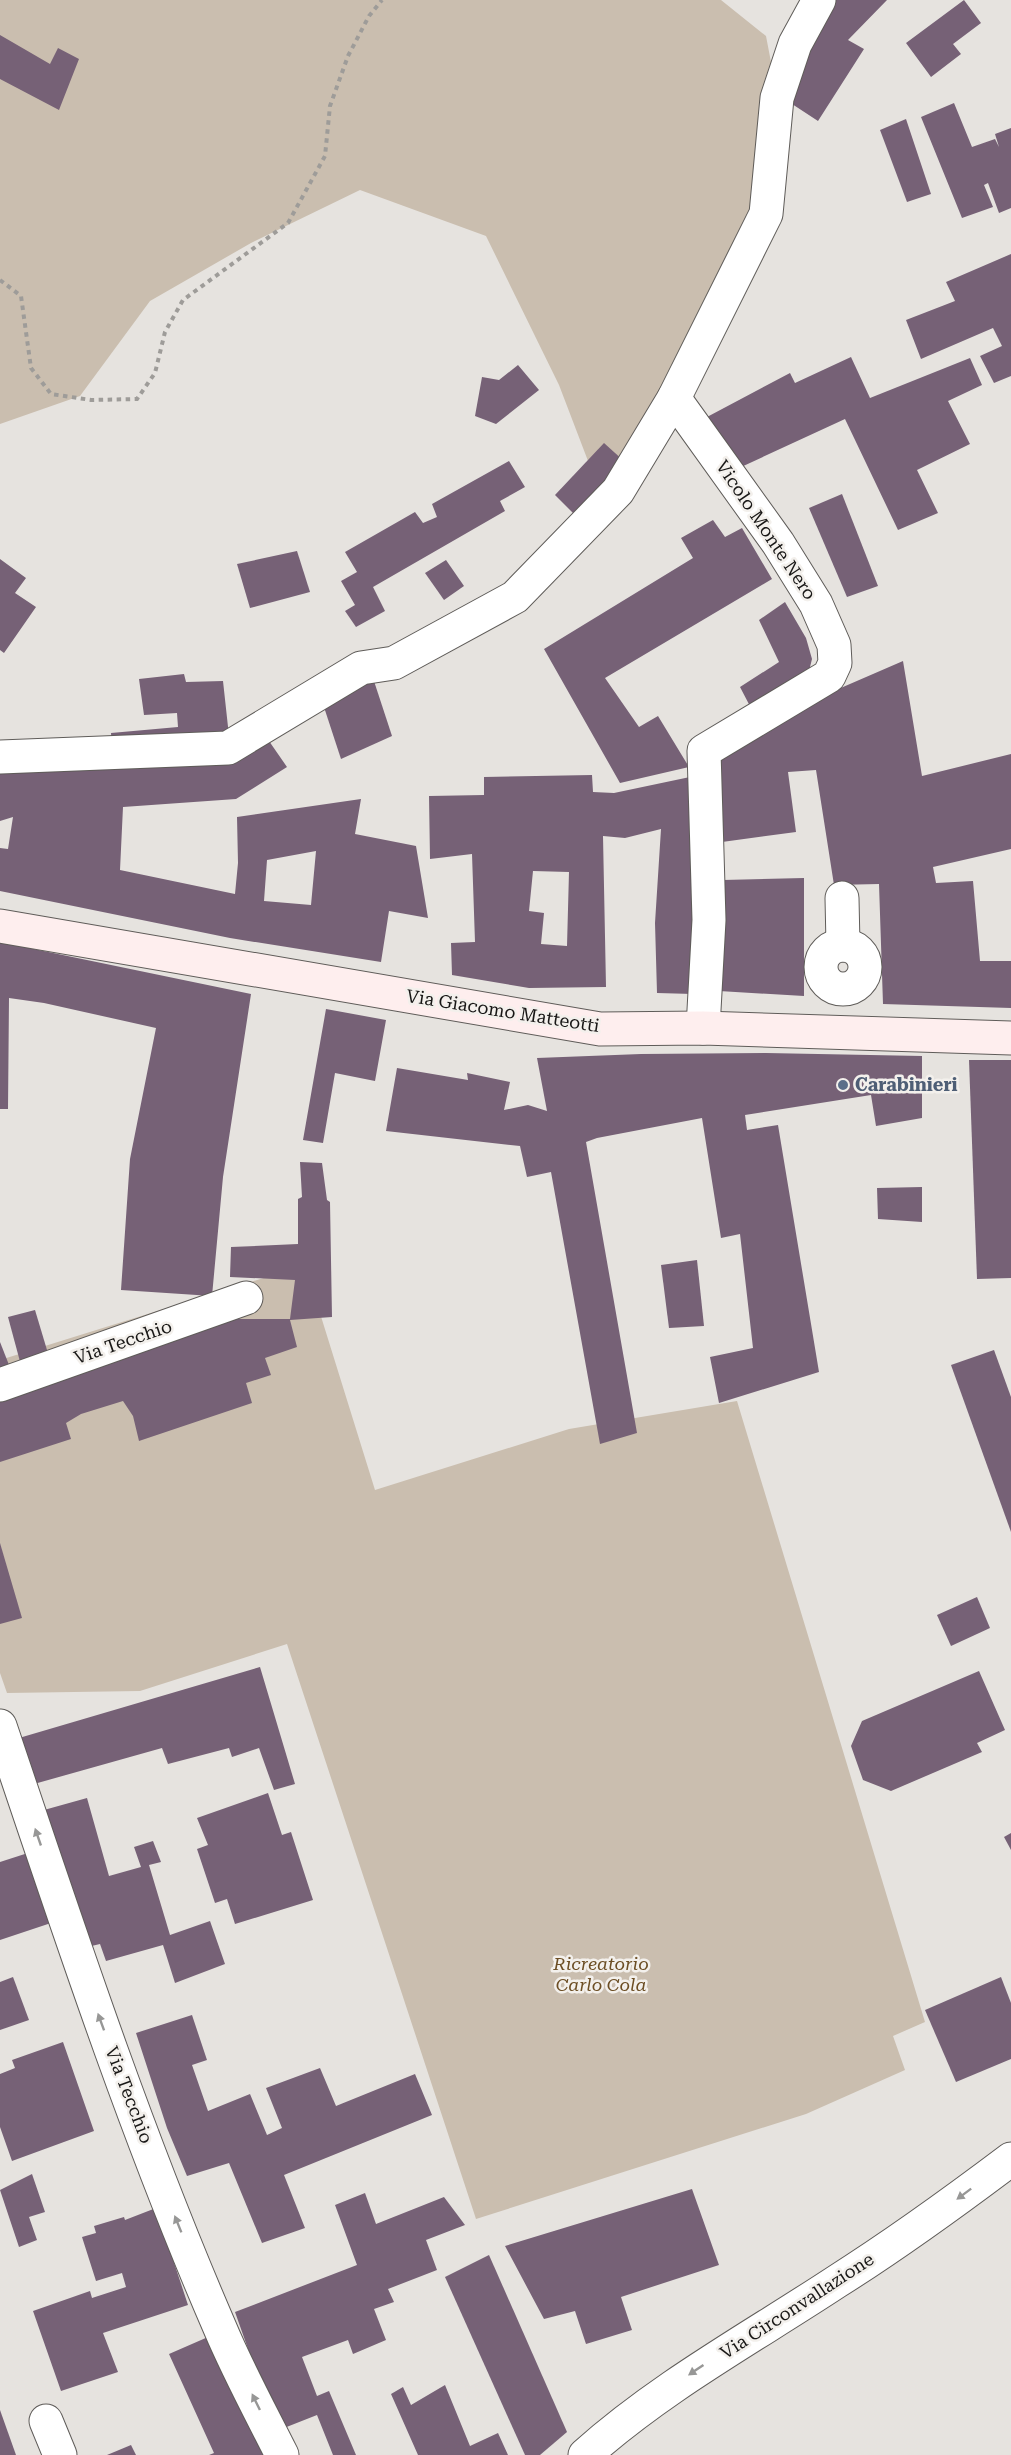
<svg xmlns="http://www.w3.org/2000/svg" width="1011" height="2455" viewBox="0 0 1011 2455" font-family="'Roboto Serif',serif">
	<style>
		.green { fill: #cabeaf }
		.building { fill: #766176; fill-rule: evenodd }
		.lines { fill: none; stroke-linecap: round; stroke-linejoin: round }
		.street-casing { stroke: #5f5c59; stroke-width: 35 }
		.secondary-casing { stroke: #5f5c59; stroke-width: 35 }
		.path { stroke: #9e9c99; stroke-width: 4; stroke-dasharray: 4.5 4.5; stroke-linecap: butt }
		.street { stroke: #fff; stroke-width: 33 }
		.secondary { stroke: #feeeee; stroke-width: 33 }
		.oneway { fill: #979796 }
		.service-dot { fill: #5c6f8a; stroke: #f3f0ec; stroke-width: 2 }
		.labels { text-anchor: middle; stroke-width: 5; stroke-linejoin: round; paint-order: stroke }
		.street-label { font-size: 18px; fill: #181716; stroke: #f3f0ec }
		.service-label { font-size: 18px; font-weight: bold; fill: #4e5e75; stroke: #f3f0ec; text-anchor: start }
		.park-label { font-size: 18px; font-style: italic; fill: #6c4e24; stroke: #f3f0ec }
	</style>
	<rect width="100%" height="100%" fill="#e6e3df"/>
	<g class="green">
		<path d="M0,0H721L766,36L784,130L666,432L593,474L559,385L486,236L360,190L251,243L150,301L80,396L0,424Z"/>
		<path d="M305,1265L375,1490L569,1429L737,1401L925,2022L893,2036L905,2070L806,2114L476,2219L287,1644L140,1691L7,1693L0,1673V1360Z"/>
	</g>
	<g class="building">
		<path d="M830,0H887L848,40L864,49L818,121L789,102Z"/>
		<path d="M964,0L981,23L953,44L961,54L931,77L906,43Z"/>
		<path d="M0,35L50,64L58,48L79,59L59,110L0,79Z"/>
		<path d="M954,103L972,147L995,139L999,147L995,134L1011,128V208L999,213L988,183L984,185L993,207L962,218L921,117Z"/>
		<path d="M906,119L931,194L907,202L880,130Z"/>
		<path d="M1011,254V376L994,383L980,356L1002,346L993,328L921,359L906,320L955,301L946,282Z"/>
		<path d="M851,357L870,398L970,358L982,385L948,401L970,444L917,470L938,513L898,530L845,419L739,468L707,417L790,373L795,383Z"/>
		<path d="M518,365L539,390L496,424L475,416L482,377L499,380Z"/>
		<path d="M604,443L625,462L575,515L555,495Z"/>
		<path d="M509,461L525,487L500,501L505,511L373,587L385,611L356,627L345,611L355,605L341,581L357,572L345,552L415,512L423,523L437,517L432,504Z"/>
		<path d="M842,494L878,586L847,597L809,508Z"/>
		<path d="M713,520L725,537L742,528L772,579L605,678L639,727L658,716L689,767L620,783L544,649L693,558L681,538Z"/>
		<path d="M297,551L310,592L250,608L237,564Z"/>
		<path d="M0,559L26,578L15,593L36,607L4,653L0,650Z"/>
		<path d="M446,560L464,586L444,600L425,573Z"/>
		<path d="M785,602L806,638L812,659L809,671L752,710L740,687L779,662L759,620Z"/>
		<path d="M903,661L922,776L1011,754V849L933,867L936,883L973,881L980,961H1011V1008L883,1004L879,884L834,885L816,770L788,772L796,832L722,842L718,754L813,700Z"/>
		<path d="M184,674L186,682L223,681L229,736L112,746L111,733L178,727L177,713L144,715L139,679Z"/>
		<path d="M372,675L392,736L341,759L322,701Z"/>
		<path d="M269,741L287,767L236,799L123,807L120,870L235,894L238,863L237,817L361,799L355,834L416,846L428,918L389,911L381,962L230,938L0,891V848L8,849L13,817L0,821V766ZM316,851L311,905L264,901L267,860Z"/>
		<path d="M592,775L593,792L614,793L690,777L699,921L693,994L657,993L655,923L661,829L625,838L603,836L606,987L529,988L452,975L451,943L475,942L472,854L430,859L429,796L484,795V777ZM533,871L569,872L567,946L541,944L544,913L529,911Z"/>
		<path d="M804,878V996L719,991L723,880Z"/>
		<path d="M0,942L251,994L223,1177L212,1296L121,1290L130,1159L156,1028L44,1003L9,998L8,1109H0Z"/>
		<path d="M326,1009L386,1020L375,1081L335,1073L323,1143L303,1140Z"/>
		<path d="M766,1053L922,1056V1118L876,1126L871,1095L745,1115L747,1130L778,1125L819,1372L719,1403L710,1357L753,1348L740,1234L721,1238L702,1118L597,1138L586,1142L637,1433L600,1444L551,1172L527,1177L520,1146L386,1131L397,1068L468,1080L467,1073L510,1082L504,1110L528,1105L547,1111L537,1058L641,1054Z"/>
		<path d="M969,1060H1011V1278L977,1279Z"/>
		<path d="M300,1162L322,1163L327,1200L330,1202L332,1317L290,1320L297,1347L265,1358L271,1375L246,1383L252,1403L139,1441L133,1416L123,1401L81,1414L66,1423L71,1439L0,1462V1398L224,1319H290L295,1280L230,1277L231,1247L298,1244V1199L302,1197Z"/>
		<path d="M922,1187V1222L878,1219L877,1188Z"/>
		<path d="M697,1260L704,1326L669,1328L661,1265Z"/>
		<path d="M35,1310L50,1360L22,1369L8,1317Z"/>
		<path d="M0,1342L11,1370L0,1374Z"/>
		<path d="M994,1350L1011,1397V1532L951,1365Z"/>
		<path d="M0,1543L22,1618L0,1624Z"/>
		<path d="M977,1597L990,1628L951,1646L937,1615Z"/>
		<path d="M260,1667L295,1784L274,1790L259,1748L232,1757L229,1748L168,1764L162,1748L34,1784L19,1738Z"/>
		<path d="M979,1671L1005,1730L977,1743L982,1752L891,1791L863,1780L851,1746L862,1721Z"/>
		<path d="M268,1793L282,1835L291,1832L313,1900L235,1924L227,1899L215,1903L197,1849L208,1845L197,1818Z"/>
		<path d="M87,1798L109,1876L141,1867L134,1847L153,1841L161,1862L149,1865L170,1935L210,1921L225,1964L175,1983L163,1945L106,1961L100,1944L83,1948L44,1810Z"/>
		<path d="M1011,1833V1850L1004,1837Z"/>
		<path d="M31,1852L57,1921L0,1940V1862Z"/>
		<path d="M13,1977L29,2020L0,2030V1982Z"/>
		<path d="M1001,1977L1011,2003V2059L956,2082L925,2010Z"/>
		<path d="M192,2015L207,2060L192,2065L208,2111L250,2094L267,2135L282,2128L266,2088L320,2068L336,2106L415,2074L432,2115L284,2175L305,2228L262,2243L229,2163L187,2176L167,2128L136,2033Z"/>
		<path d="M63,2042L94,2131L12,2161L0,2127V2074L15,2068L12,2060Z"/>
		<path d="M32,2174L45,2212L29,2217L37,2240L19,2247L0,2190Z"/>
		<path d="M692,2189L719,2265L621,2297L632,2330L586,2344L575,2311L544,2319L505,2246Z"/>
		<path d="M365,2193L376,2224L444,2197L465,2225L426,2240L437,2270L388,2289L394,2302L374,2309L386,2340L353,2354L348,2340L302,2357L317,2396L329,2391L356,2455H333L317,2415L284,2428L253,2363L235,2312L357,2265L335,2205Z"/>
		<path d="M156,2208L188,2305L103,2333L118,2372L61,2391L33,2311L90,2291L92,2298L126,2287L122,2273L96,2281L82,2237L96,2233L94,2226L124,2217L125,2220Z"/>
		<path d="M489,2255L567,2432L540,2455H525L445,2277Z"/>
		<path d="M208,2337L265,2455H209L214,2453L169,2354Z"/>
		<path d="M445,2385L470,2446L498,2433L508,2455H418L391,2394L403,2387L411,2405Z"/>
		<path d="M0,2410L16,2455H0Z"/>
		<path d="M131,2445L136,2455H107Z"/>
	</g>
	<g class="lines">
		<defs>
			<g id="street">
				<path d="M674,398L778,543L816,604L834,645L835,663L829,676L704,751L709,920L703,1028"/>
				<path d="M0,757L228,748L361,668L394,663L515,597L618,491L674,398L766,214L777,98L795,44L819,0"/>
				<path d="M842,898L843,945"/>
				<circle cx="843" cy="967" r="22"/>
				<path d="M0,1385L246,1298"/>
				<path d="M0,1726C68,1928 135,2132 220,2328C238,2371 261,2413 282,2455"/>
				<path d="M46,2421L60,2455"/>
				<path d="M585,2455C661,2387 751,2338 836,2282C896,2244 954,2202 1011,2159"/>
			</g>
			<path id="secondary" d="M0,926L600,1029L703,1028L1011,1038"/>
		</defs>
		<use href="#street" class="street-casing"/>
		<use href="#secondary" class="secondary-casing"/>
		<path class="path" d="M0,280L21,296L31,368L51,394L91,400L137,399L155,373L165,332L183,300L288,223L325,156L330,106L348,56L369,16L382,0"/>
		<use href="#street" class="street"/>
		<use href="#secondary" class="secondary"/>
	</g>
	<defs><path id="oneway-solid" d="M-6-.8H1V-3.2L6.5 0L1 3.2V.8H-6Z" transform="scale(1.5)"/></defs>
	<g class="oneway">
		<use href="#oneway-solid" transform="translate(38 1837) rotate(-109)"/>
		<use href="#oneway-solid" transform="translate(101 2022) rotate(-110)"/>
		<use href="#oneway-solid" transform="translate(964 2194) rotate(143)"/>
		<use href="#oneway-solid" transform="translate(178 2224) rotate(-112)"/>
		<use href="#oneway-solid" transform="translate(696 2370) rotate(146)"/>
		<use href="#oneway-solid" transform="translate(256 2402) rotate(-116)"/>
	</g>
	<circle class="service-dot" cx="843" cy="1085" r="6"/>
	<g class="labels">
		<g class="street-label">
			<text transform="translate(766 530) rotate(56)" y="6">Vicolo Monte Nero</text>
			<text transform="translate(503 1011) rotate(9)" y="6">Via Giacomo Matteotti</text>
			<text transform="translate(123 1342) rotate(-19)" y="6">Via Tecchio</text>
			<text transform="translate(129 2095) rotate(69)" y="6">Via Tecchio</text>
			<text transform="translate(797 2306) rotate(-33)" y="6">Via Circonvallazione</text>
		</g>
		<g class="service-label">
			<text x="855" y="1091">Carabinieri</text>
		</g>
		<g class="park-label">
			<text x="601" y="1970">Ricreatorio<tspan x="601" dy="21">Carlo Cola</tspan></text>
		</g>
	</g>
</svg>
